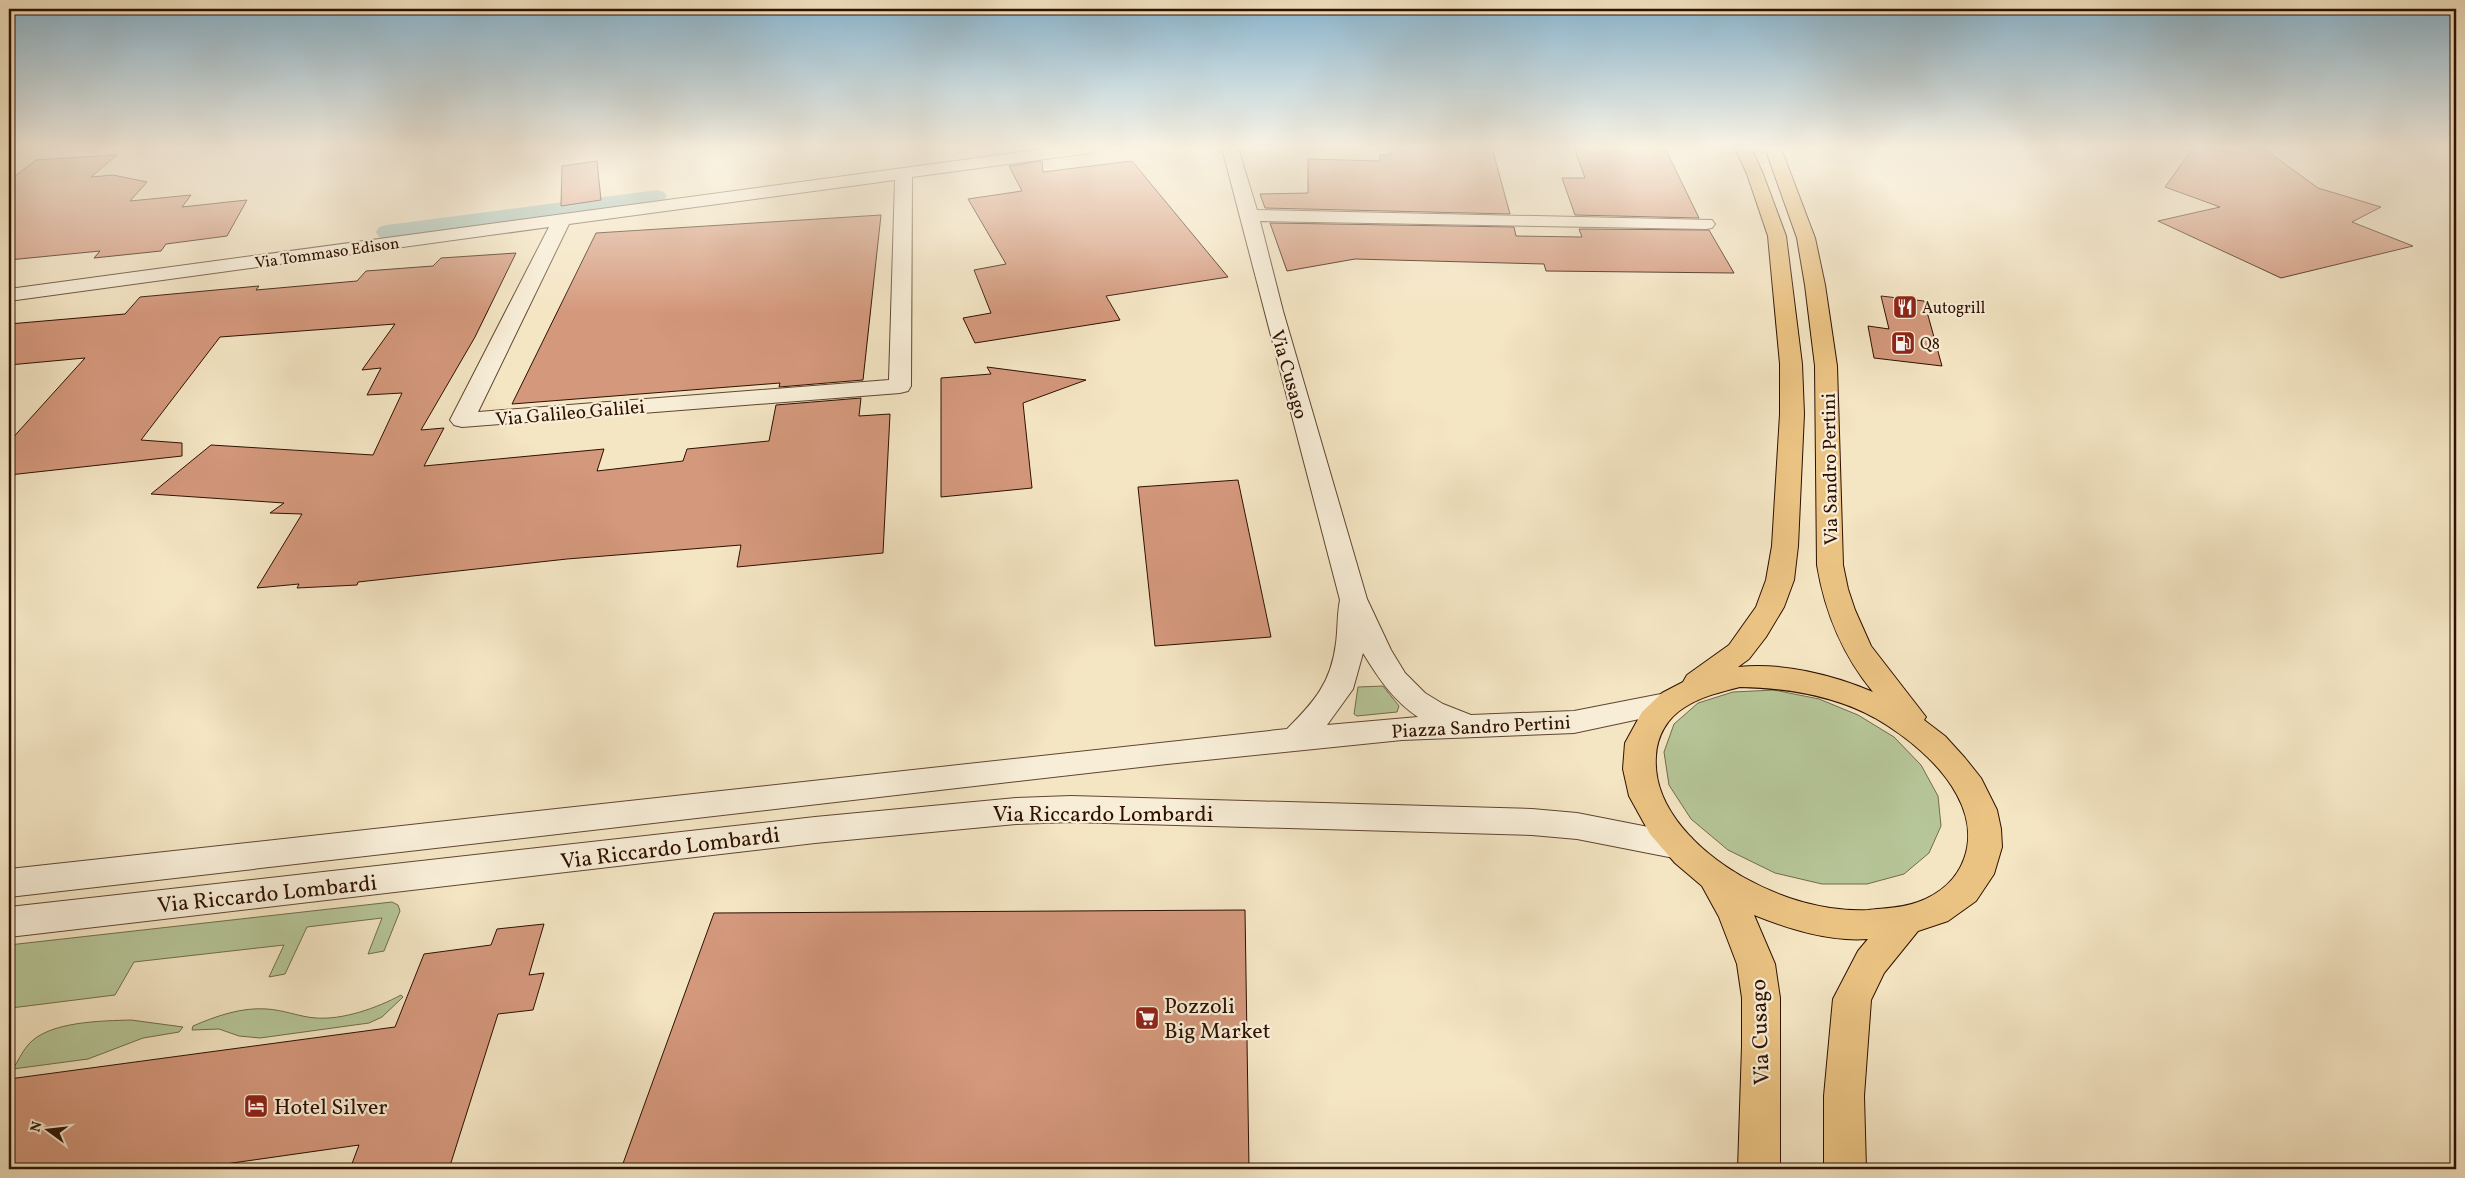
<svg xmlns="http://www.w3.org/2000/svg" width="2465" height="1178" viewBox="0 0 2465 1178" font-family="Vollkorn,serif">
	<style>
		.green { fill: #b6c698; stroke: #726b4c }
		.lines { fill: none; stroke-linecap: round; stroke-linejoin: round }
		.canal { fill: #9cbfb6; fill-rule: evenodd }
		.building { fill: #d4987c; stroke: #2e1000 }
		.minor-casing { stroke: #604531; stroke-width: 2 }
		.major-casing { stroke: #2e1000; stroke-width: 2 }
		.minor { fill: #f8eed8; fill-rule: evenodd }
		.major { fill: #eac282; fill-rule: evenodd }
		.labels { text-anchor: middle; stroke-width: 4.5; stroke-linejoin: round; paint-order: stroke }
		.far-street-label { font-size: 16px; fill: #2e1000; stroke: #f8eed8 }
		.far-poi-label { font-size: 16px; fill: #2e1000; stroke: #f8eed8; text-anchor: start }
		.street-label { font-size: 19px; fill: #2e1000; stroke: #f8eed8 }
		.near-street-label { font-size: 22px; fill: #2e1000; stroke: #f8eed8 }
		.near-poi-label { font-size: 22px; fill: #2e1000; stroke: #f8eed8; text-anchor: start }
	</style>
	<rect width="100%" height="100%" fill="#f4e5c3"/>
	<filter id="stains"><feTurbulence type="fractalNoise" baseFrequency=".004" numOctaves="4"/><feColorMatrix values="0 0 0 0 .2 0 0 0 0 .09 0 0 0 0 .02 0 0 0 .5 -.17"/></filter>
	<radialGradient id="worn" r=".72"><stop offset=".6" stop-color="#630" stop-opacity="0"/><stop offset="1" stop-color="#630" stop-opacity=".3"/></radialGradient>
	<g class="green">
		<path d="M1383,686L1399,706L1397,712L1357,716L1354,714L1358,687Z"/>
		<path d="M1774,690L1819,699L1858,715L1894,737L1921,765L1938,796L1941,826L1929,853L1904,874L1867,884H1822L1775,873L1728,850L1691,819L1669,785L1664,752L1674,724L1698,703L1733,692Z"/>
		<path d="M392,902L398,905L400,911L384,951L368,954L382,918L307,927L285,974L269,977L284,945L134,962L115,995L11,1008L9,1011V945Z"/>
		<path d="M401,995L403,997L382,1017L369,1023L260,1038L239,1036L219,1029L192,1030L193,1026C216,1016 242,1007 267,1009C284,1010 300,1017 316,1018C343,1020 377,1008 401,995Z"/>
		<path d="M131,1020L183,1027L179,1032L143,1038L88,1059L13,1069C18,1061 22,1052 28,1045C48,1021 102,1021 131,1020Z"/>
	</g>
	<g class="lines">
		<path class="canal" d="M657,190L664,192L667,196L664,200L387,239L379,237L376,232L379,227L387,225Z"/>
	</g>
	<g class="building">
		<path d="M1389,148H1492L1510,214L1265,208L1260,194L1308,193V159L1380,161V155H1390Z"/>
		<path d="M1574,148H1665L1699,218L1575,215L1562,178H1585Z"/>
		<path d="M2193,148H2263L2318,188L2381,207L2352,222L2413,246L2281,278L2158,221L2220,207L2165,187Z"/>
		<path d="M117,155L91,177L113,175L147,182L130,201L191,195L182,207L247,200L227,236L166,244L161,251L94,258L100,251L9,260V181L36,160Z"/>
		<path d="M597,161L601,200L561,206L562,166Z"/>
		<path d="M1042,161L1043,172L1132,161L1228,277L1106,296L1120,320L975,343L963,318L991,313L974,270L1006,264L968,199L1022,191L1009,166Z"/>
		<path d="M881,215L863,380L779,387L780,383L512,404L596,233Z"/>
		<path d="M1270,223L1514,227L1516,236L1582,237L1579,229L1709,230L1734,273L1546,271L1544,264L1355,259L1287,271Z"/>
		<path d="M516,253L475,337L421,430L444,428L424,466L604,449L597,471L683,461L687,449L769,441L776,405L861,398L859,416L890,414L883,553L737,567L741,545L567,559L358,582L357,585L297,588L299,584L257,588L302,514L270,513L284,503L151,494L211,445L373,455L402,393L367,395L381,368L362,370L395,324L220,337L141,440L182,443V456L9,475V442L85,358L9,365V324L125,314L140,297L259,286L256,290L357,281L366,271L433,266L441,258Z"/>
		<path d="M1881,296L1924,301L1942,366L1874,358L1868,326L1889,329Z"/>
		<path d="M987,367L1086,380L1023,403L1032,488L941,497V378L991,374Z"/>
		<path d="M1238,480L1271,637L1155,646L1138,487Z"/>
		<path d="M1245,910L1249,1169H621L714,913Z"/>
		<path d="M544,924L529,975L544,973L533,1010L498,1014L449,1169H350L359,1145L190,1169H9V1079L395,1027L424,954L491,945L497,929Z"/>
	</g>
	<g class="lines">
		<defs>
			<g id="minor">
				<path d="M1052,148H1099L1091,153L912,177L911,386L908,391L900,393L462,427L454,425L450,420L549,227L9,301V289ZM895,180L889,380L478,412L569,224Z"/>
				<path d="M1222,148H1238L1257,210L1712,220L1715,224L1712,228L1706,229L1260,221L1283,311L1367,599L1391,650L1405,673L1425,693L1443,704L1471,715L1574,711L1666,693L1677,697L1681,704L1677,711L1574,733L1402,740L1167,764L9,897V869L1287,729C1314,702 1331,683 1336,643C1338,629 1337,614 1340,600ZM1363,653C1379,679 1393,700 1418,717L1327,725L1353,689Z"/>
				<path d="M1071,796L1532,809L1577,813L1679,833L1691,837L1696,846L1691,855L1679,859L1577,839L1532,835L1071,822L1016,824L815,843L9,937V907L815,817L1016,798Z"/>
			</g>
			<path id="major" d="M1735,148H1751L1763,174L1786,236L1802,364L1804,414L1798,546L1794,580L1784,607L1766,637L1749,659L1738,667C1781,662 1834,675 1873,692C1842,654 1825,613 1817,565L1815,366L1805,285L1797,238L1765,148H1781L1815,238L1825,285L1837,366L1843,565L1848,589L1855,610L1871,646L1926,717L1924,720L1945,736L1965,758L1981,778L1997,810L2001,829L2002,847L1994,874L1976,901L1948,921L1918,931L1884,973L1871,1000L1864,1096L1866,1169H1824V1096L1833,999L1858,951L1868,939C1829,942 1789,929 1754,915L1775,964L1780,998V1169H1738L1742,1046V998L1737,964L1719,917L1702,886L1675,863L1650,834L1629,796L1623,769L1625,743L1642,712L1662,693L1683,682L1687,675L1729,645L1756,607L1766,580L1772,546L1780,414V364L1768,236L1747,174ZM1740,687C1787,688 1833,695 1875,718C1906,736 1940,763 1957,795C1981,839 1965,885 1918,902C1902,908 1885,908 1868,910C1825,912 1780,898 1743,877C1701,853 1652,809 1656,756C1657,736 1667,718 1685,707C1702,696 1721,692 1740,687Z"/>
		</defs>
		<use href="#minor" class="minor-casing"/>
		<use href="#major" class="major-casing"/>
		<use href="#minor" class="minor"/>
		<use href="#major" class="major"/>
	</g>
	<linearGradient id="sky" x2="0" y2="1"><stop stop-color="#89b8d4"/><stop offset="0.47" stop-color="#faf3e4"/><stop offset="1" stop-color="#faf3e4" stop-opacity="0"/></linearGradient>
	<rect width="2465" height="313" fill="url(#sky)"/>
	<defs>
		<symbol id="restaurant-square" viewBox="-11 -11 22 22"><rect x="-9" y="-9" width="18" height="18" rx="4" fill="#8f2418" stroke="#f8eed8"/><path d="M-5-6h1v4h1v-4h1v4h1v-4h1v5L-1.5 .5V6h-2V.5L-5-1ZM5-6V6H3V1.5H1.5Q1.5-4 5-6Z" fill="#fff"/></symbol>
		<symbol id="fuel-square" viewBox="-11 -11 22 22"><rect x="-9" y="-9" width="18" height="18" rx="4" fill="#8f2418" stroke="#f8eed8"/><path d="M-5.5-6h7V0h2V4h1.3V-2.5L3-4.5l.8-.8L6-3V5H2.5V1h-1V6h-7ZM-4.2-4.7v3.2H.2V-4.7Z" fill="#fff"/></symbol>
		<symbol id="supermarket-square" viewBox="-11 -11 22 22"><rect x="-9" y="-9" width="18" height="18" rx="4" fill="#8f2418" stroke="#f8eed8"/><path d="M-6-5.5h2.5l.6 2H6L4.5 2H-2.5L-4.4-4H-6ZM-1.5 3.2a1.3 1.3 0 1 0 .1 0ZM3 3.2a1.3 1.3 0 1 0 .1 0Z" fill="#fff"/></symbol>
		<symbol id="hotel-square" viewBox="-11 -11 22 22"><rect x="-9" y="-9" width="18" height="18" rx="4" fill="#8f2418" stroke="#f8eed8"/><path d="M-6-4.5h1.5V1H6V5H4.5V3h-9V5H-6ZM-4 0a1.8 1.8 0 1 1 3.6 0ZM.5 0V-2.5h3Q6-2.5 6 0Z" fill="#fff"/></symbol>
	</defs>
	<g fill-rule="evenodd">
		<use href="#restaurant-square" x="1891" y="293" width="28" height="28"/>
		<use href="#fuel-square" x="1889" y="329" width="28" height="28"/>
		<use href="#supermarket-square" x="1133" y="1004" width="28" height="28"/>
		<use href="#hotel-square" x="242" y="1092" width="28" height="28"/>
	</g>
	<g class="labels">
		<g class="far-street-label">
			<text transform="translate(327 252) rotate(-8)" y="6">Via Tommaso Edison</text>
		</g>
		<g class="far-poi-label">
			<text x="1922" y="313">Autogrill</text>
			<text x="1920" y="349">Q8</text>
		</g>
		<g class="street-label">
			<text transform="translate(1290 374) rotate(74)" y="7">Via Cusago</text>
			<text transform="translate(570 412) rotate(-5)" y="7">Via Galileo Galilei</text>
			<text transform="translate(1829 469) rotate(-91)" y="7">Via Sandro Pertini</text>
			<text transform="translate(1481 726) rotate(-3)" y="7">Piazza Sandro Pertini</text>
		</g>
		<g class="near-street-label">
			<text x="1103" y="821">Via Riccardo Lombardi</text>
			<text transform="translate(670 847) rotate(-7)" y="8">Via Riccardo Lombardi</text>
			<text transform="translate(267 893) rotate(-6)" y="8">Via Riccardo Lombardi</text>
			<text transform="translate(1759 1032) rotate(-92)" y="8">Via Cusago</text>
		</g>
		<g class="near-poi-label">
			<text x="1164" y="1013">Pozzoli<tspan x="1164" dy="25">Big Market</tspan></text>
			<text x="274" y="1114">Hotel Silver</text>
		</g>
	</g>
	<rect width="2465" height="1178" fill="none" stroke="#f4e5c3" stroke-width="30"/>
	<rect x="10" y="10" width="2445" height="1158" fill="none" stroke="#2e1000" stroke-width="2.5"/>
	<rect x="15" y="15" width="2435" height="1148" fill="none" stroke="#2e1000"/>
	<g transform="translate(48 1130) rotate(285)" stroke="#f8eed8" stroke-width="4" paint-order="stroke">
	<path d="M0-4L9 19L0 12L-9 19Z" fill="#2e1000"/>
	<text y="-8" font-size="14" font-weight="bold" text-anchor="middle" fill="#2e1000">N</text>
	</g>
	<rect width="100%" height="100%" filter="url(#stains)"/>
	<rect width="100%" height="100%" fill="url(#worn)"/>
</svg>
